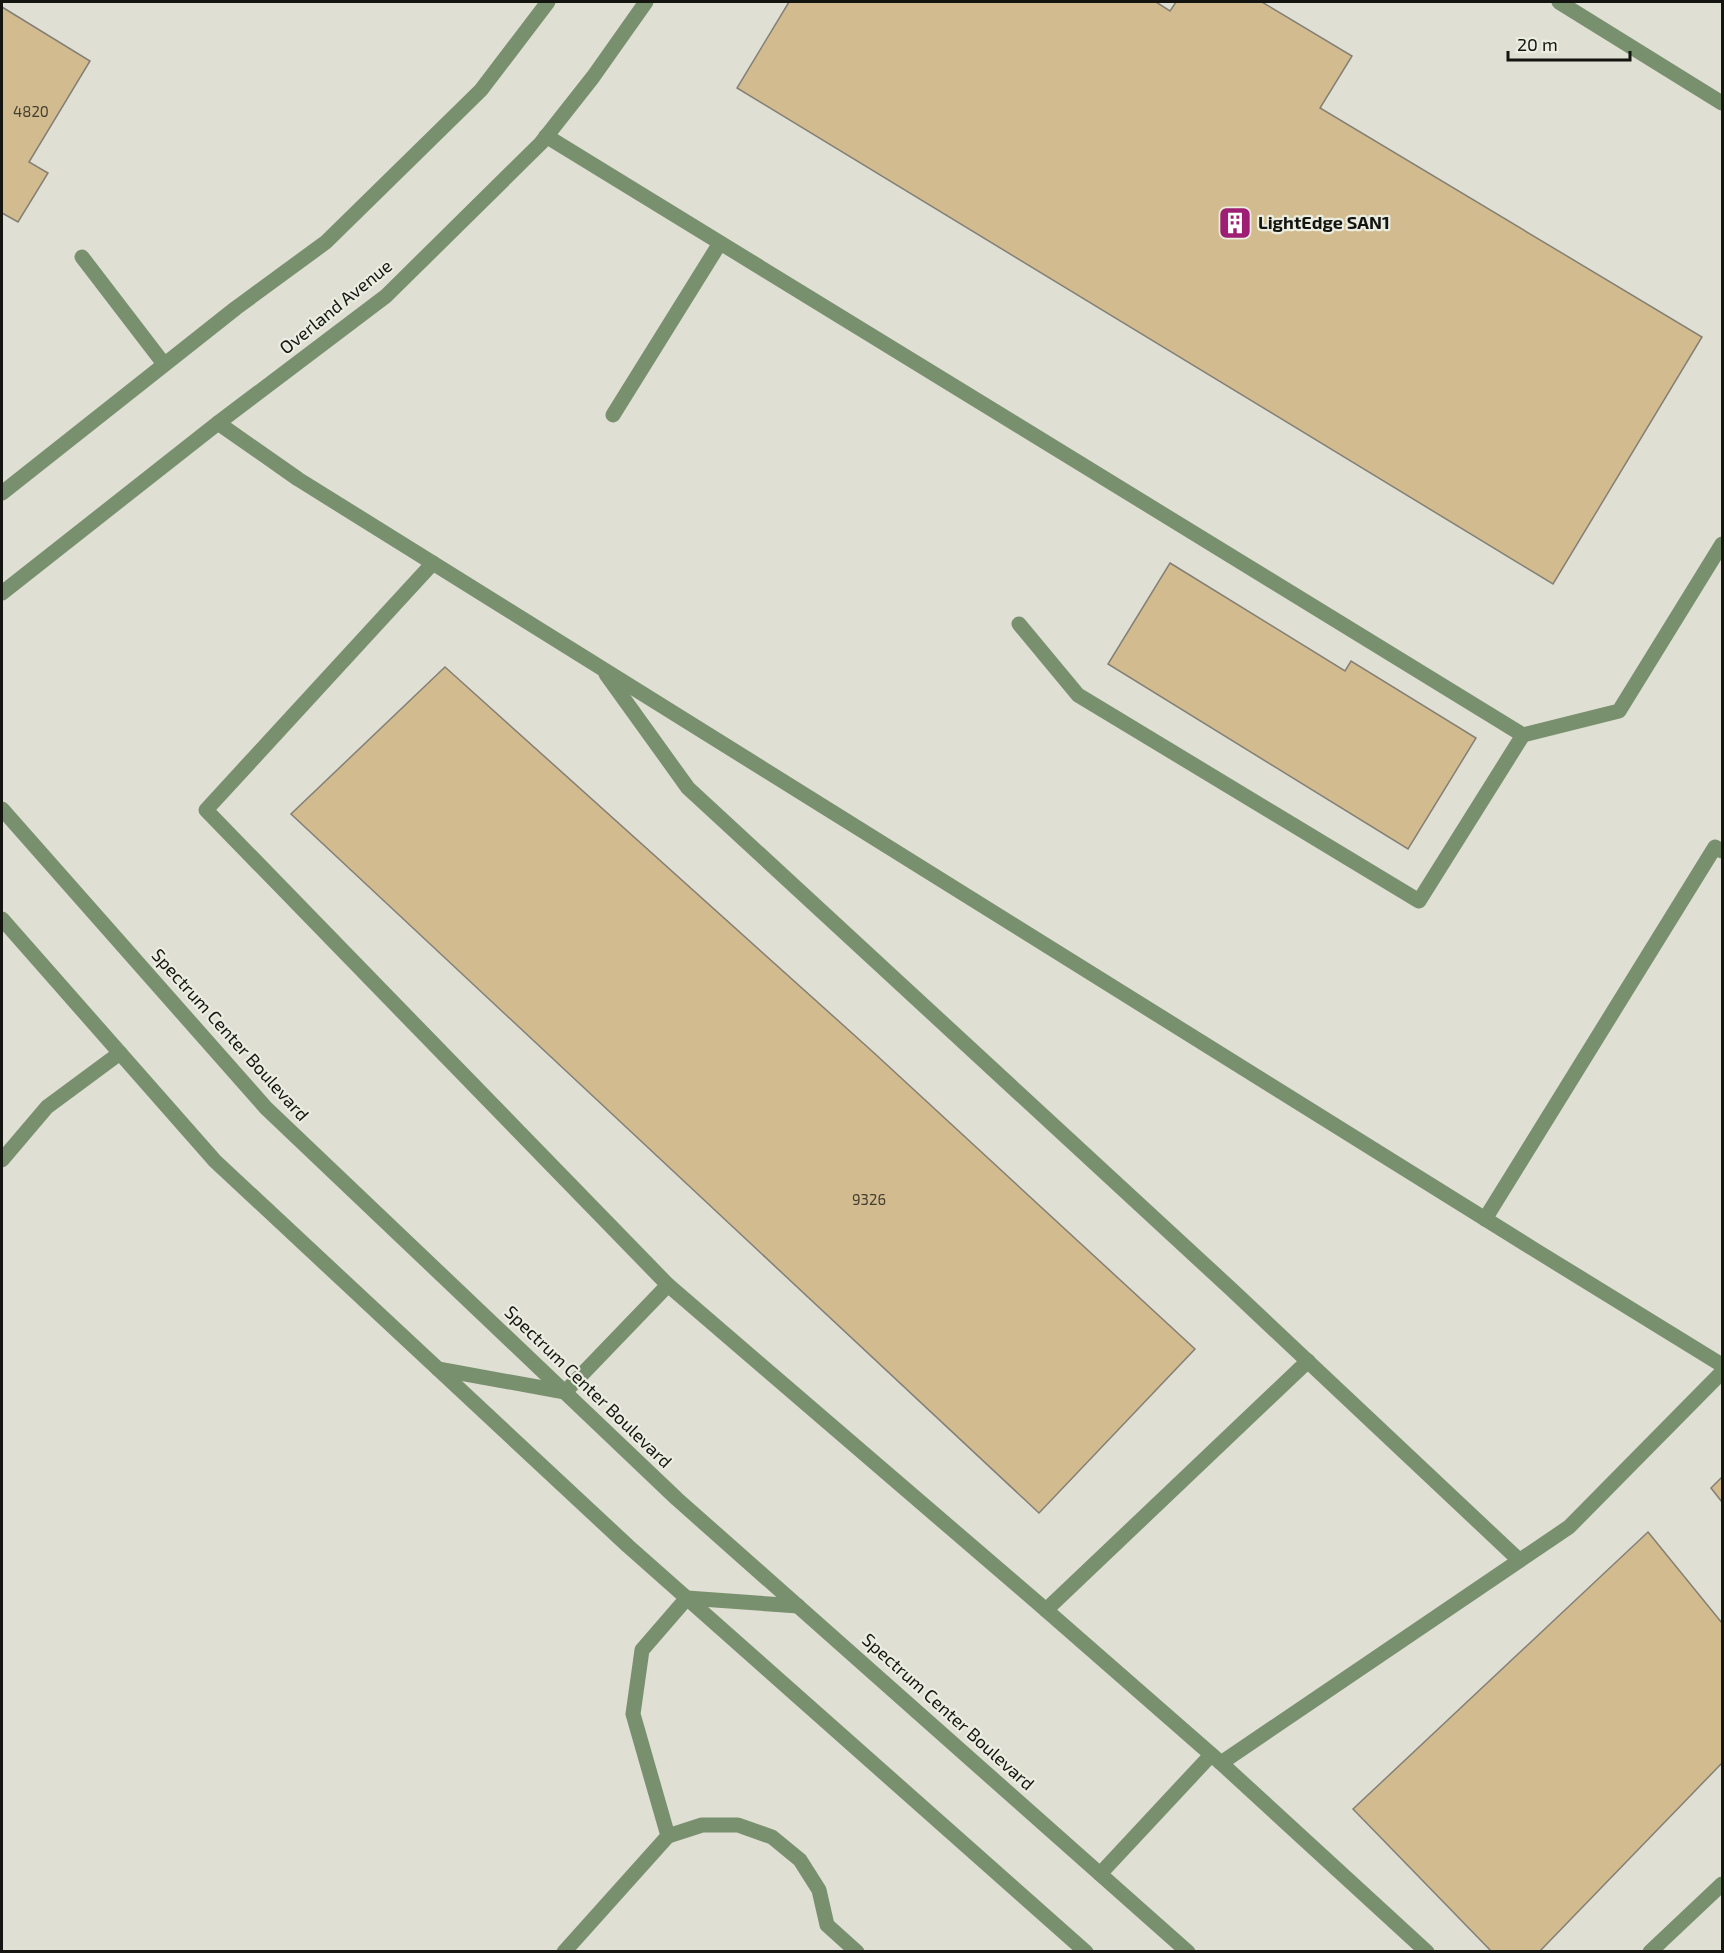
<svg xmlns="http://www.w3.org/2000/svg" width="1724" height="1953" viewBox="0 0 1724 1953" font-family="'Exo 2',sans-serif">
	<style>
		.building { fill: #d2bc8f; stroke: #847f75; stroke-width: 1.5 }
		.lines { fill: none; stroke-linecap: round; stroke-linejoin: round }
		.minor { stroke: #79906e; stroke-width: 15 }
		.labels { text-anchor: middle; stroke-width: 4.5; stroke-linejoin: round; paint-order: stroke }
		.number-label { font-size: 15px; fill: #443e30 }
		.poi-label { font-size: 18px; font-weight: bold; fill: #141410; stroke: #ecede1; text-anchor: start }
		.street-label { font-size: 18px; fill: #141410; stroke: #ecede1 }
	</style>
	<rect width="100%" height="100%" fill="#dfdfd4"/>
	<g class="building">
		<path d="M789,2H1156L1170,11L1176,2H1262L1352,56L1320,108L1702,337L1553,584L737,88Z"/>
		<path d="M2,7L90,61L29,162L48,173L18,222L2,213Z"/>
		<path d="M1170,563L1345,671L1351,661L1476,738L1408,849L1108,664Z"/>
		<path d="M445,667L873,1052L1195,1349L1039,1513L291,814Z"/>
		<path d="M1722,1477V1502L1711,1488Z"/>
		<path d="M1648,1532L1722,1623V1763L1539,1952H1492L1353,1809Z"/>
	</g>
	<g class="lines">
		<g class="minor">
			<path d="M1559,2L1722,103"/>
			<path d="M546,136L1523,735L1619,711L1722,544"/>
			<path d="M82,257L164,364"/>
			<path d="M613,415L720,243"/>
			<path d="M218,423L298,479L1535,1250L1722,1365"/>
			<path d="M2,493L236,308L326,242L481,90L548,2"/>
			<path d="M433,563L206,810L668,1285L1046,1610L1221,1763L1427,1952"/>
			<path d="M2,593L218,423L386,296L541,143L593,77L646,2"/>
			<path d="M1019,624L1078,695L1419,901L1523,735"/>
			<path d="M606,674L688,788L1231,1289L1519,1560"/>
			<path d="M2,809L266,1108L677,1499L1188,1952"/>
			<path d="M2,919L215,1161L628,1546L1086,1952"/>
			<path d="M2,1160L47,1107L120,1053"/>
			<path d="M1485,1219L1715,847L1722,851"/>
			<path d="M438,1369L565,1392L668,1285"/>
			<path d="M687,1598L798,1606"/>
			<path d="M1046,1610L1308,1361"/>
			<path d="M1221,1763L1569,1527L1722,1372"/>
			<path d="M668,1836L702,1825H738L772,1837L800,1860L819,1890L827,1925L857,1952"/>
			<path d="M1100,1874L1211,1755"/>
			<path d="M564,1952L668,1836L633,1714L642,1650L687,1598"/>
			<path d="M1650,1952L1722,1884"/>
		</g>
	</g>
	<defs>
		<symbol id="building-square" viewBox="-11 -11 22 22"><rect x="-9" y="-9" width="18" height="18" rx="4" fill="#9d1e72" stroke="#ecede1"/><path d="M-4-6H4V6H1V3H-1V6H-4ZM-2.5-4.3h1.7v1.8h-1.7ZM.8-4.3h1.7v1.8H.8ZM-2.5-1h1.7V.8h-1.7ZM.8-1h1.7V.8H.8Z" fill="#fff"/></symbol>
	</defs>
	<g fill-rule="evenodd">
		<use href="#building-square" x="1216" y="204" width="38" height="38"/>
	</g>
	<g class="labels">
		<g class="number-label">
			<text x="31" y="117">4820</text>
			<text x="869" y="1205">9326</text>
		</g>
		<g class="poi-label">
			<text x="1258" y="229">LightEdge SAN1</text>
		</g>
		<g class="street-label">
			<text transform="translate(336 307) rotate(-39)" y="6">Overland Avenue</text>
			<text transform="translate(230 1035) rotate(48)" y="6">Spectrum Center Boulevard</text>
			<text transform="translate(588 1387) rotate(44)" y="6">Spectrum Center Boulevard</text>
			<text transform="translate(948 1712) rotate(42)" y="6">Spectrum Center Boulevard</text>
		</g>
	</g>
	<rect width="1724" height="1953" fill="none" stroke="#141410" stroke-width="6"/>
	<path d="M1508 51v9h122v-9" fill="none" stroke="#141410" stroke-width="3"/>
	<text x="1517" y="51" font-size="18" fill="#141410" stroke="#ecede1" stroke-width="4.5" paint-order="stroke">20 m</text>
</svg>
